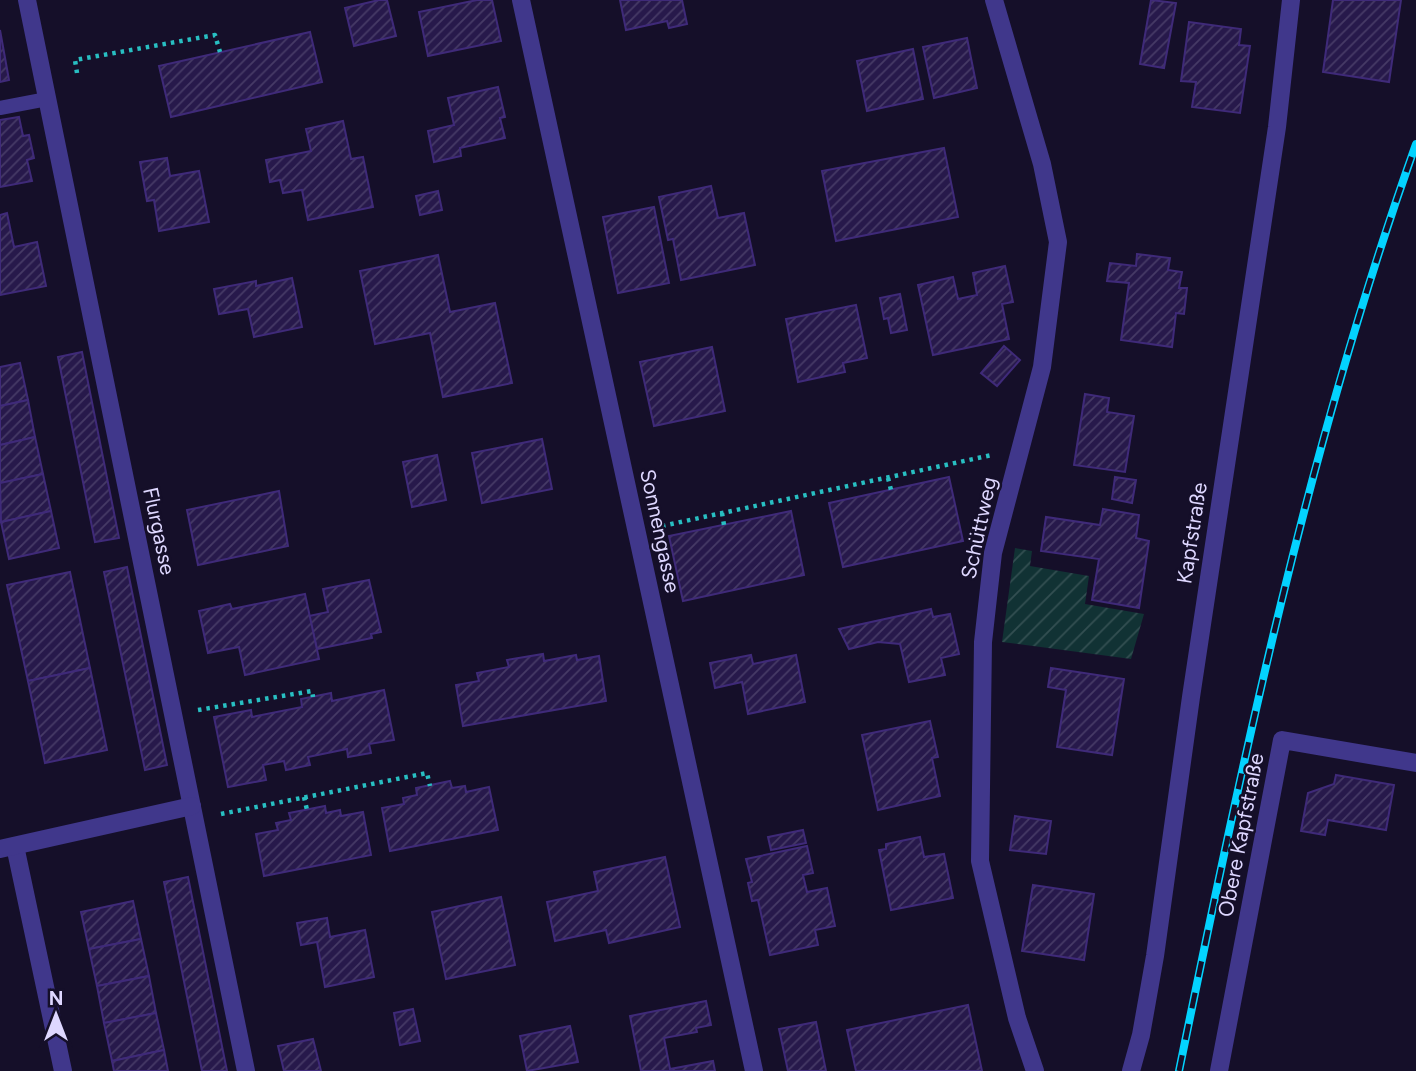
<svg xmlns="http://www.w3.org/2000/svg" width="1416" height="1071" viewBox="0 0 1416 1071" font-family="Figtree,sans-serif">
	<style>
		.garden { fill: url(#garden-furrows) }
		.building { fill: url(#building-hatch); stroke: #3f2a79; stroke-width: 2 }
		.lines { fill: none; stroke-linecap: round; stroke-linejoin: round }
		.path { stroke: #28bfc2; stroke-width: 4.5; stroke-dasharray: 3.5 5; stroke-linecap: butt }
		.lane { stroke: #40378b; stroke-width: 14 }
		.street { stroke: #40378b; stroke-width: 18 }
		.rail-casing { stroke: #03d3ff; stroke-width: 8 }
		.rail { stroke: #150f29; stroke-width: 5; stroke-dasharray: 16; stroke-linecap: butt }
		.labels { text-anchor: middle; stroke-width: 5; stroke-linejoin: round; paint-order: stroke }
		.street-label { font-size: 21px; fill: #ded7ff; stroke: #150f29 }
	</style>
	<defs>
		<pattern id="garden-furrows" width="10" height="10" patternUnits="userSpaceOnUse" patternTransform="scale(1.75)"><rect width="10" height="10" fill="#113234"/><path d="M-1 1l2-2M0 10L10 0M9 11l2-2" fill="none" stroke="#334f52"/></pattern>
		<pattern id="building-hatch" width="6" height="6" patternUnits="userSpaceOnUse" patternTransform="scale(1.75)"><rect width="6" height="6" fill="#27194b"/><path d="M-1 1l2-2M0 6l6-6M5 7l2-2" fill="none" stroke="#463a66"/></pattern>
	</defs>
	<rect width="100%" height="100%" fill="#150f29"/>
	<path class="garden" d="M1015,548L1032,551L1030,566L1089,576L1085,604L1144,614L1131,659L1002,642Z"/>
	<g class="building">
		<path d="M379,0H387L396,36L354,46L345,8Z"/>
		<path d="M477,0H492L501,41L428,56L419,12Z"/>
		<path d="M620,0H682L687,24L669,28L667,21L626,30Z"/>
		<path d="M1151,0L1176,3L1164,68L1140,64Z"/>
		<path d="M1333,0H1401L1389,82L1323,72Z"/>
		<path d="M1189,22L1241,29L1239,45L1250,46L1240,113L1192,107L1196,82L1181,81Z"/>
		<path d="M0,30L9,80L0,82Z"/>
		<path d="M310,32L322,82L171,117L159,66Z"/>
		<path d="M967,38L977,88L934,98L923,47Z"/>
		<path d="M913,49L923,99L867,111L857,61Z"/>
		<path d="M498,87L505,117L500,118L505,138L460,148L461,156L434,162L428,131L454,125L448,98Z"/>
		<path d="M19,117L23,136L29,135L34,158L27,160L32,181L0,187V120Z"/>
		<path d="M343,121L351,159L363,157L373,207L308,220L302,190L283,193L280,180L270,182L266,160L311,151L306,129Z"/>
		<path d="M944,148L958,217L836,241L822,171Z"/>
		<path d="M167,158L170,176L199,171L209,222L159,231L154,200L147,201L140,162Z"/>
		<path d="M711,186L718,218L744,213L755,265L681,280L673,239L668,240L659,197Z"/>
		<path d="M438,191L442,210L420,215L416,196Z"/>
		<path d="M654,207L669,283L618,293L603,217Z"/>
		<path d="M7,213L14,247L37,242L46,286L0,295V215Z"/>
		<path d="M1137,254L1170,258L1168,270L1182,272L1179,288H1187L1184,314L1176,313L1172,347L1121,340L1129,283L1107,281L1110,263L1136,266Z"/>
		<path d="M438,255L450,312L495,303L512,383L443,397L430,333L375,344L360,271Z"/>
		<path d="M1005,266L1013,302L1002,304L1009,339L933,355L918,285L953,277L958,299L977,295L973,273Z"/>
		<path d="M292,278L302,327L254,337L248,309L219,314L214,289L256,281V286Z"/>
		<path d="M900,294L907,330L891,333L888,318L884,319L880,298Z"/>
		<path d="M856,305L867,358L843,363L845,372L798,382L786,319Z"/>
		<path d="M1004,346L1020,360L997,386L981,373Z"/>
		<path d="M712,347L725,411L654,426L640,362Z"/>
		<path d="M82,352L119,538L95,542L58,357Z"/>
		<path d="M20,363L28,400L0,406V367Z"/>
		<path d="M1085,394L1109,398L1107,412L1134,416L1125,472L1074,465Z"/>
		<path d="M28,400L35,437L0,445V406Z"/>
		<path d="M35,437L43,474L0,483V445Z"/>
		<path d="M542,439L552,489L482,503L472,453Z"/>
		<path d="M437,455L446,500L412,507L403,462Z"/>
		<path d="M43,474L51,511L1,522L0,483Z"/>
		<path d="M949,477L963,541L843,567L829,503Z"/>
		<path d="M1115,477L1136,480L1132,503L1112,499Z"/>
		<path d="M279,491L288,546L198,565L187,510Z"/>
		<path d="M1103,509L1139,515L1136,538L1149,541L1139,608L1092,600L1099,559L1041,551L1046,517L1100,525Z"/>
		<path d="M51,511L59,548L9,559L1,522Z"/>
		<path d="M791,511L804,575L683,601L669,536Z"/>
		<path d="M127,567L167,765L145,770L104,572Z"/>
		<path d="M70,572L90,668L28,681L7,585Z"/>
		<path d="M369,580L381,632L371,634L372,638L317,649L309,616L328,612L323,589Z"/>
		<path d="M305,594L319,659L245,675L239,647L208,653L199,611L230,604L232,609Z"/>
		<path d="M931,609L933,617L950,614L959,654L941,658L945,675L909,682L900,644L878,642L849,649L839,629Z"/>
		<path d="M543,654L544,661L576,655L577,660L599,656L606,701L463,726L456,685L479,681L477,673L509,667L507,660Z"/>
		<path d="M751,655L753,664L796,655L805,702L748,714L742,682L715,688L710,663Z"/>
		<path d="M90,668L107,750L45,763L28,681Z"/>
		<path d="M1051,668L1124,679L1112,755L1057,747L1066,690L1048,687Z"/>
		<path d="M384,690L394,740L369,744L371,753L348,757L347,749L308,757L310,765L286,770L284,761L263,765L266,780L228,787L214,717L251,710L252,717L302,707L301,699L331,693L332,701Z"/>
		<path d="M930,721L938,757L932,758L940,796L878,810L862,735Z"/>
		<path d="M1336,775L1394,785L1386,830L1328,820L1325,835L1301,831L1308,793L1334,784Z"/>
		<path d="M450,781L452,788L465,786L466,792L489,787L498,830L390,851L382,808L404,804L403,798L417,795L416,788Z"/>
		<path d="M325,806L326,813L340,810L341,816L363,812L371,855L264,876L256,834L278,830L276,823L291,820L289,813Z"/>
		<path d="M1015,816L1051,821L1046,854L1010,850Z"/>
		<path d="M803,830L806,843L771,850L768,837Z"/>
		<path d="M920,837L924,857L944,854L953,898L891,910L879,850L886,849V844Z"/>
		<path d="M807,846L813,873L803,875L807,892L827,888L835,926L815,930L818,945L770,955L758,900L752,901L748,883L752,882L746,859Z"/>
		<path d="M665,857L680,927L609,943L606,930L555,941L547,902L598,891L594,872Z"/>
		<path d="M188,877L227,1071H202L164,882Z"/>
		<path d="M1033,885L1094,894L1084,960L1022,951Z"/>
		<path d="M501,897L515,965L446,979L432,912Z"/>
		<path d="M133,901L141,939L89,949L81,912Z"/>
		<path d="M327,918L330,937L365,930L374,977L325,987L317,942L301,945L297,923Z"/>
		<path d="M141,939L149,976L97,986L89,949Z"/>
		<path d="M149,976L156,1013L104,1023L97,986Z"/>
		<path d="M706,1001L711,1025L696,1028L697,1032L664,1038L670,1069L713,1061L715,1071H641L630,1016Z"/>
		<path d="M968,1005L982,1071H856L847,1030Z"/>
		<path d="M413,1009L420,1041L400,1045L394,1013Z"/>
		<path d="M156,1013L164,1050L112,1061L104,1023Z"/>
		<path d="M816,1022L826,1071H788L779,1029Z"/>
		<path d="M570,1026L578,1062L527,1071L520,1036Z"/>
		<path d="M313,1039L321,1071H284L278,1046Z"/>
		<path d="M164,1050L168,1071H114L112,1061Z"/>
	</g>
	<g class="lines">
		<g class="path">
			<path d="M77,73L75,60L215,35L220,52"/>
			<path d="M888,478L891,490"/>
			<path d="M722,513L724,525"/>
			<path d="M662,526L992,455"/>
			<path d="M198,710L312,691L313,697"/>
			<path d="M304,797L307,810"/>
			<path d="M221,814L427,773L430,786"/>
		</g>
		<path class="lane" d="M0,108L47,99"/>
		<g class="street">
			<path d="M27,0L246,1071"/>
			<path d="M521,0L754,1071"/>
			<path d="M994,0L1042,164L1058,242L1042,367L993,553L983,642L980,861L1017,1018L1035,1071"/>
			<path d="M15,846L63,1071"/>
			<path d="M0,849L192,806"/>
			<path d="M1131,1071L1141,1035L1155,956L1191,697L1277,127L1291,0"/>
			<path d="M1219,1071L1282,740L1416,763"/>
		</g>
		<defs>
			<path id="rail" d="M1179,1071C1243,759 1308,445 1416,144"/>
		</defs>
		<use href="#rail" class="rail-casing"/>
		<use href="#rail" class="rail"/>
	</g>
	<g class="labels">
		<g class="street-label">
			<text transform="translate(979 528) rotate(-78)" y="7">Schüttweg</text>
			<text transform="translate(159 531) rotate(78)" y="7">Flurgasse</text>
			<text transform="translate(660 531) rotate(78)" y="7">Sonnengasse</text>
			<text transform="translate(1192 533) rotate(-81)" y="7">Kapfstraße</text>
			<text transform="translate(1241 835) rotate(-79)" y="7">Obere Kapfstraße</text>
		</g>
	</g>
	<g transform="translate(56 1015)" stroke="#150f29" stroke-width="5" paint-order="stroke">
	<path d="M0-5L12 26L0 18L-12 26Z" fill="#ded7ff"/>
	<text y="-10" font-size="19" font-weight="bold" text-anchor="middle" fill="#ded7ff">N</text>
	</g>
</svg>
